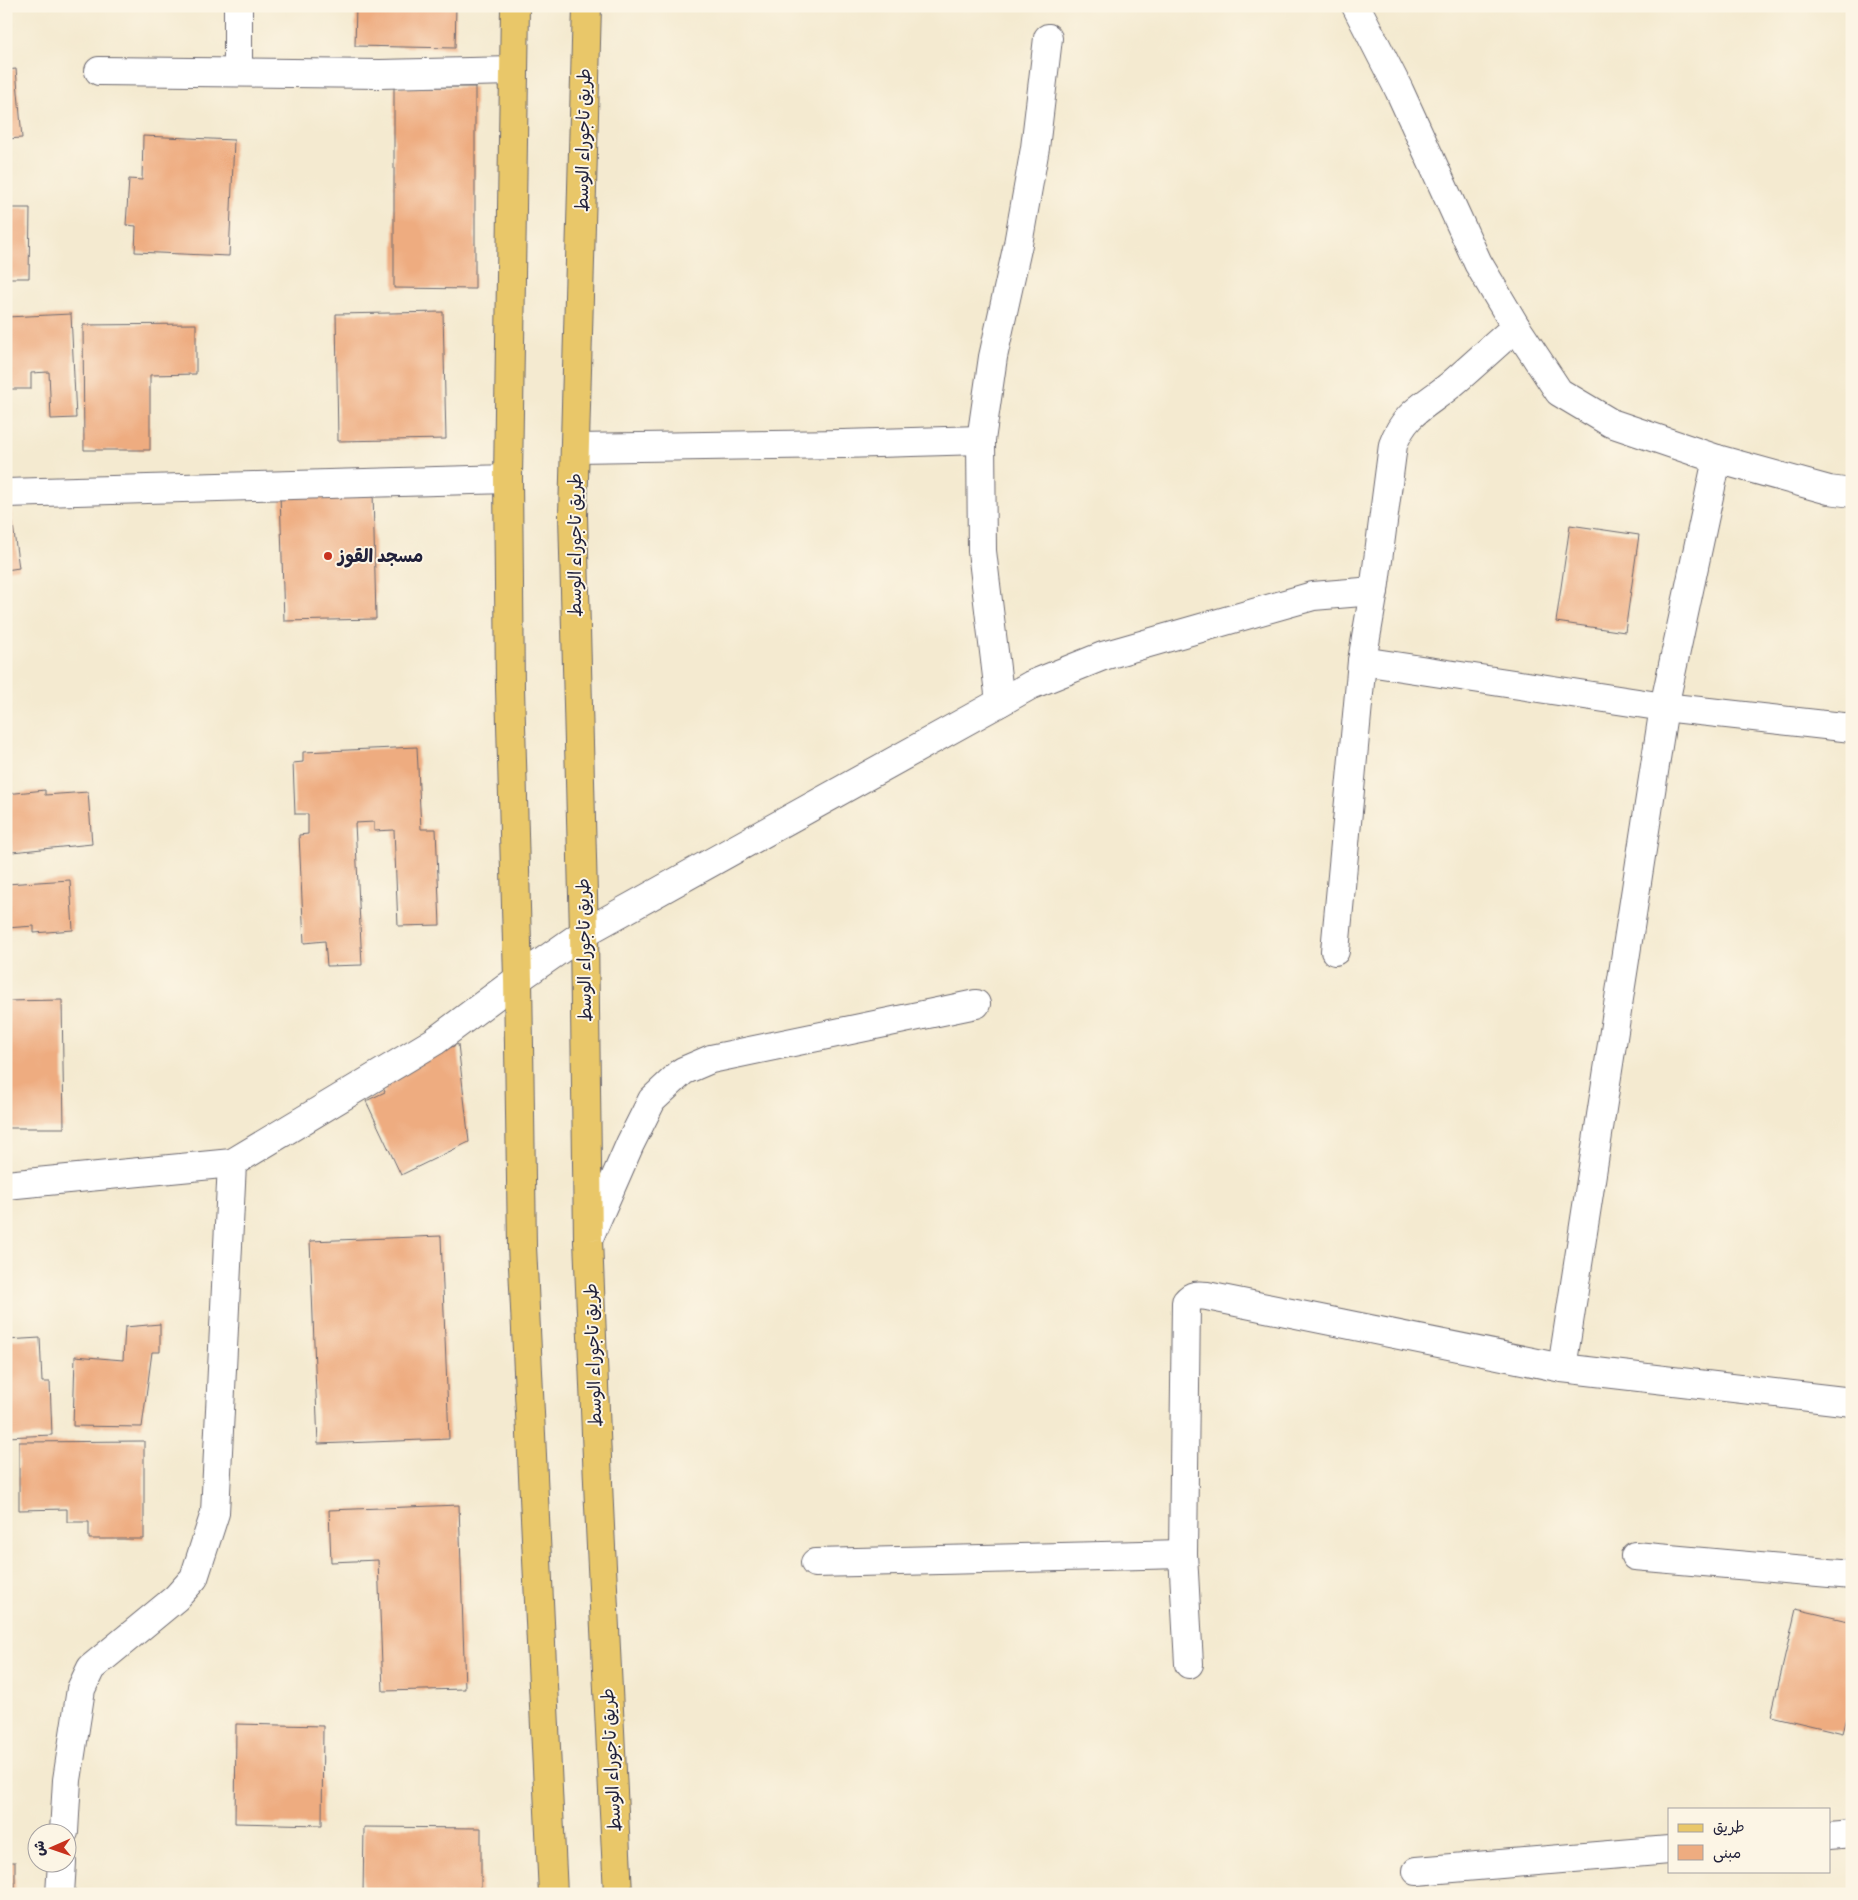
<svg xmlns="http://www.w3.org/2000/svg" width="1858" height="1900" viewBox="0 0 1858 1900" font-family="'Patrick Hand','Playpen Sans Arabic',sans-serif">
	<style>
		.building { fill: #eeac80 }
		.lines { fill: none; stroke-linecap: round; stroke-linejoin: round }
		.minor-casing { stroke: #6c686f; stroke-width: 30 }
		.tertiary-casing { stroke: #6c686f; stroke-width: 30 }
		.primary-casing { stroke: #6c686f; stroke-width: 30 }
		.minor { stroke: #fff; stroke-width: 28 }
		.tertiary { stroke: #fff; stroke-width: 28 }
		.primary { stroke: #e9c769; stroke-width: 28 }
		.poi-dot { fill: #c8321e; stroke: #fcf5e5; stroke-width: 2 }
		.labels { text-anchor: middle; stroke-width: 4; stroke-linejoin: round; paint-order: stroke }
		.street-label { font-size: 18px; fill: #22223b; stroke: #fcf5e5 }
		.poi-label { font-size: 18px; font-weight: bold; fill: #22223b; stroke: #fcf5e5; text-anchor: start }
	</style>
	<rect width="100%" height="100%" fill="#fcf5e5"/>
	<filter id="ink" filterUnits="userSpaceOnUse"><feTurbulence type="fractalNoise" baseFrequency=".02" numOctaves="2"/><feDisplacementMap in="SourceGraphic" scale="10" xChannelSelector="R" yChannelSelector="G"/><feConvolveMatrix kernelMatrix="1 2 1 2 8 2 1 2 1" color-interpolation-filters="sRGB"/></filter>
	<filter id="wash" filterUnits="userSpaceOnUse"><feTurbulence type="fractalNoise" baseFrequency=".0096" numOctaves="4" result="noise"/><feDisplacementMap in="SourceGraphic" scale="20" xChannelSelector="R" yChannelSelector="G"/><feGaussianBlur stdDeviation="1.12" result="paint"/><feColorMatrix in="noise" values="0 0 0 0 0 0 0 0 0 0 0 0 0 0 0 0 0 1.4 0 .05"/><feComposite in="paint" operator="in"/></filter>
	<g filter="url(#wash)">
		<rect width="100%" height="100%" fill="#f4ead0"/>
		<g id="blocks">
			<g class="building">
				<path d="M356,6H456L455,48L355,46Z"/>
				<path d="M16,69L22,138L6,139V70Z"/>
				<path d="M394,87H475V289L394,288Z"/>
				<path d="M143,136L234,140L229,256L135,252L136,226L126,225L129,179L142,180Z"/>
				<path d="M6,208H30L29,278H6Z"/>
				<path d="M443,312L446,439L338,441L336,314Z"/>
				<path d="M71,314L76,418L51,419L49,372L31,373V389H6V317Z"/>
				<path d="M196,324V374L150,375V450H84L83,325Z"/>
				<path d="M373,491L376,619L284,621L280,494Z"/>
				<path d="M6,504H10L19,568L6,570Z"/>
				<path d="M1570,525L1639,535L1625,632L1556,622Z"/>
				<path d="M417,747L421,829H436L440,925L398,926L394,830L374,831V822L355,823L362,965L327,966L325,941L304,943L299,835L308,834V814H295L293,763L303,762V752Z"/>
				<path d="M45,790V795L88,792L92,844L12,852L6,794Z"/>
				<path d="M70,880L73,930L34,933V926L6,928V884Z"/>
				<path d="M62,1000L64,1128H6V1001Z"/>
				<path d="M458,1044L469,1142L401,1175L366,1101L385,1092L380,1081Z"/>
				<path d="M441,1236L449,1439L318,1444L310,1241Z"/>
				<path d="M160,1324V1352H152L142,1427L73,1426L75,1356L123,1360L125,1327Z"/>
				<path d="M40,1338L42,1382H50L52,1435L6,1437V1340Z"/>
				<path d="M144,1441V1539H89V1522H67V1509L19,1510V1442Z"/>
				<path d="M459,1505L465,1689L383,1691L378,1560L331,1562L329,1510Z"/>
				<path d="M1796,1609L1852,1622V1699L1843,1733L1771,1716Z"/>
				<path d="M236,1724L323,1726L322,1825L235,1823Z"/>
				<path d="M364,1827L481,1828V1894H363Z"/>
				<rect x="6" y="1862" width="9" height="32"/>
			</g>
		</g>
	</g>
	<g filter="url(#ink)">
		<use href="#blocks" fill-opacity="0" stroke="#6c686f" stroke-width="1"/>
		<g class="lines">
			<defs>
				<g id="minor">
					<path d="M238,6V72"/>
					<path d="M99,71L380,74L514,71"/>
					<path d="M575,448L843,444L981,440"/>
					<path d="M6,493L508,479"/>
					<path d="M1362,661L1664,707L1852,728"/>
					<path d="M1000,702L982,551L981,440L993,357L1018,244L1035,148L1048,38"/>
					<path d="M1335,951L1362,661L1374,591"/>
					<path d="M588,1240L630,1144L652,1100L683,1071L711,1059L976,1004"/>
					<path d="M1562,1368L1664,707L1717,459"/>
					<path d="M1635,1556L1852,1575"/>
					<path d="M815,1563L1183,1554"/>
					<path d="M1189,1664L1183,1554L1186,1302C1192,1294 1199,1295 1207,1296L1562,1368L1852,1402"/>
					<path d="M64,1832L67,1780L81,1689L91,1668L176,1598L194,1578L215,1513L232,1163"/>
					<path d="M1829,1836L1852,1834"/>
					<path d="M1417,1871L1669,1850"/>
					<path d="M60,1894L62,1862"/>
				</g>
				<g id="tertiary">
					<path d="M1356,6L1399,90L1478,263L1516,327L1559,392L1611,423L1717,459L1829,490L1852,493"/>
					<path d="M6,1185L232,1163L435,1041L518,979L584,933L1031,685L1103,656L1313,596L1374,591L1393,445C1405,411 1429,404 1454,382C1475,364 1495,345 1516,327"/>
				</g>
				<g id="primary">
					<path d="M515,6L508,479L510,688L518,979L522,1246L553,1894"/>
					<path d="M587,6L573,515L584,933L588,1240L599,1506L618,1894"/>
				</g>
			</defs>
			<use href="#minor" class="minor-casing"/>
			<use href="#tertiary" class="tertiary-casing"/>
			<use href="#primary" class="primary-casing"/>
			<use href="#minor" class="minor"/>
			<use href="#tertiary" class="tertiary"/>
			<use href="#primary" class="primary"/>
		</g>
	</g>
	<circle class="poi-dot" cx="328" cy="556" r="5"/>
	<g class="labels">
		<g class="street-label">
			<text transform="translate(583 140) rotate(-89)" y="6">طريق تاجوراء الوسط</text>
			<text transform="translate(575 545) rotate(-90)" y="6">طريق تاجوراء الوسط</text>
			<text transform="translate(584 950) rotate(-91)" y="6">طريق تاجوراء الوسط</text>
			<text transform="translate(593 1355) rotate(-92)" y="6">طريق تاجوراء الوسط</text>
			<text transform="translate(611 1760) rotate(-93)" y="6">طريق تاجوراء الوسط</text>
		</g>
		<g class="poi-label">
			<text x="338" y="562">مسجد القوز</text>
		</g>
	</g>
	<rect width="1858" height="1900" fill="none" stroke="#fcf5e5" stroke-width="25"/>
	<rect x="1668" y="1808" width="162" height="65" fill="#fcf5e5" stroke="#a5a1a1"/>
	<rect x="1678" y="1824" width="25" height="8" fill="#e9c769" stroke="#a5a1a1"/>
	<text x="1713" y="1832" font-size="15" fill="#22223b">طريق</text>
	<rect x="1678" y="1845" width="25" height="15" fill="#eeac80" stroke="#a5a1a1"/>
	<text x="1713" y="1858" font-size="15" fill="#22223b">مبنى</text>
	<g transform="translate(52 1848) rotate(268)"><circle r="24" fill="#fcf5e5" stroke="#a5a1a1"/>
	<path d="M0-4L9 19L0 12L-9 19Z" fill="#c8321e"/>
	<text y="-8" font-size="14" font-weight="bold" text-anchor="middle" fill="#22223b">ش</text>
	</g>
</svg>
